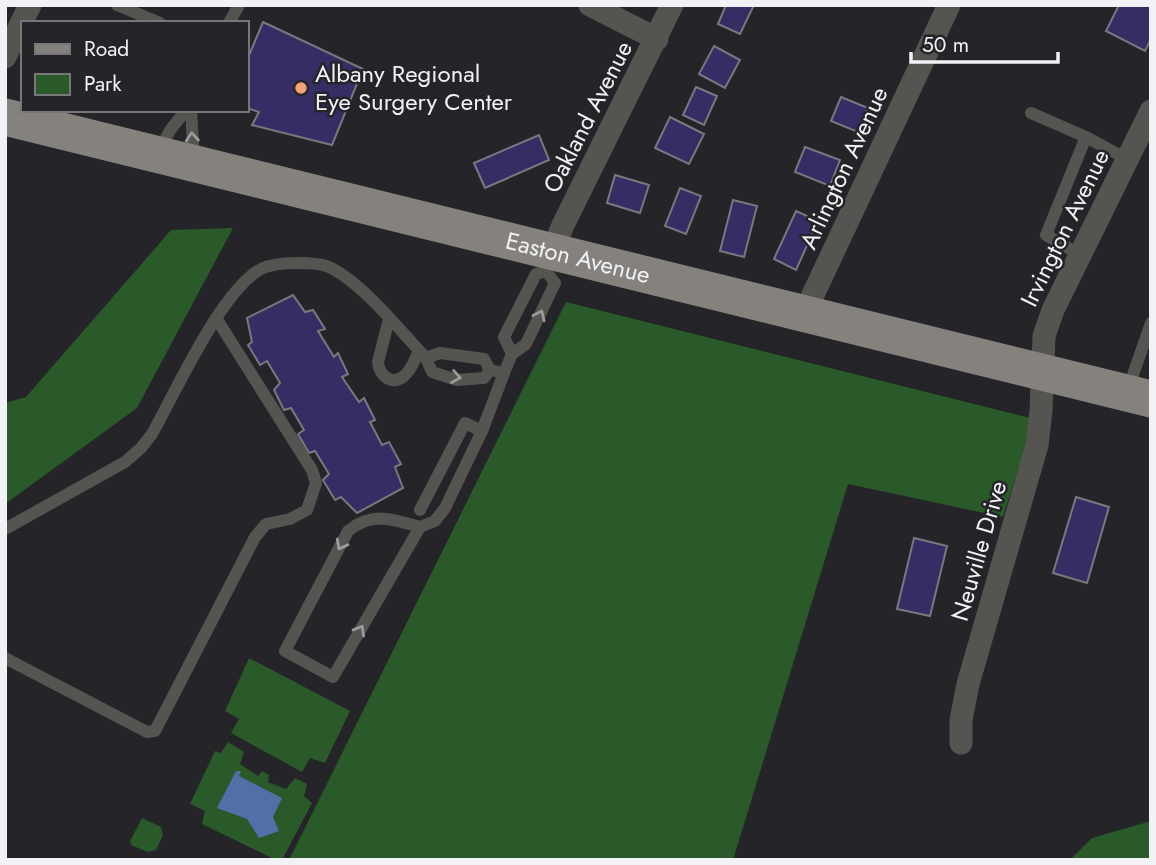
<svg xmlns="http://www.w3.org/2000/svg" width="1156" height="865" viewBox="0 0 1156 865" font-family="Jost,sans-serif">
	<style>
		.green { fill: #2a5a2a }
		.water { fill: #526fa8 }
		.building { fill: #382c65; stroke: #79787f; stroke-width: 2 }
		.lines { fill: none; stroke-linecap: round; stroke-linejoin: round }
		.service { stroke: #555451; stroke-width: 12 }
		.minor { stroke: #555451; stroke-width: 23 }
		.primary { stroke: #85827d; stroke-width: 37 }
		.oneway { stroke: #9c9b9b }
		.poi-dot { fill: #f1a17c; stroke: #242429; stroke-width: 2.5 }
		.labels { text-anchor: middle; stroke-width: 5; stroke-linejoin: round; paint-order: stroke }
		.poi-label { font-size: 24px; fill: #f2f2f6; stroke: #242429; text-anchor: start }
		.street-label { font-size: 24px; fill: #f2f2f6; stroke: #242429 }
	</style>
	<rect width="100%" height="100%" fill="#242429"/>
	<g class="green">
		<path d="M233,228L137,408L5,504V403L26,397L171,230Z"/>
		<path d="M566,302L1034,419L1003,517L848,484L733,860H289Z"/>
		<path d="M249,658L350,711L325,763L310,758L302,772L231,733L239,719L225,711Z"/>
		<path d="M228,742L244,752L240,764L258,776L262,771L269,775L268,782L286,789L295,778L307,784L304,796L312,803L282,860H276L202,824L205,811L190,804L215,751L221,753Z"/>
		<path d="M142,818L161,827L163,835L156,850L148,852L131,845L130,841Z"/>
		<path d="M1151,821V860H1070L1092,838Z"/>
	</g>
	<path class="water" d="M236,771H241L239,776L282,798L273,817L279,831L259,838L247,819L217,808Z"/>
	<g class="building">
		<path d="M726,5H754L740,34L718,24Z"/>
		<path d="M1119,5H1151V39L1145,51L1106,31Z"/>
		<path d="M263,22L363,69L332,145L252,125L259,112L247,108V60Z"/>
		<path d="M714,46L740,60L725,88L699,74Z"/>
		<path d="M696,87L717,96L704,125L683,115Z"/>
		<path d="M841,97L868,108L858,132L831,121Z"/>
		<path d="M670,117L704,134L689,164L655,148Z"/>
		<path d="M539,135L549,160L485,188L474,163Z"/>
		<path d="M805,147L840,160L830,186L795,172Z"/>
		<path d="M615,175L649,185L640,213L607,203Z"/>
		<path d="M680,188L701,196L686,234L665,226Z"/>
		<path d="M733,200L757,206L744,257L720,251Z"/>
		<path d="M796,211L818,221L796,270L774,259Z"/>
		<path d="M293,295L305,312L313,310L325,329L318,331L334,357L338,353L348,374L342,377L359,402L364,398L375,420L370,422L382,445L389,442L401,464L395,467L403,488L357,513L341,497L335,500L323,480L329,474L315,451L309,453L298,434L304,430L291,408L284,410L274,390L280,383L267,361L260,365L248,345L252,342L247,318Z"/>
		<path d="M1076,497L1109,507L1087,583L1053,573Z"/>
		<path d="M914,538L947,546L930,616L897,609Z"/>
	</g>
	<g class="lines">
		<g class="service">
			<path d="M117,5L160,23"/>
			<path d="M229,23L239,5"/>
			<path d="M191,110L194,160"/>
			<path d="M1031,113L1086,137"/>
			<path d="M159,150L171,129L186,110"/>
			<path d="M1080,255L1046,235L1086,137L1127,159"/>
			<path d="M389,319L378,362C379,376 393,387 405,375C412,369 415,359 419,351"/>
			<path d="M512,354L504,337L536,274L546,271"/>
			<path d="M426,358L440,353L484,359L490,370L504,373L512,354L526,344L555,283L546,271"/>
			<path d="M1128,389L1151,323"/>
			<path d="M420,510L465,423L482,431"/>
			<path d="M420,527C392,519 372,511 348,531L285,651L333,677L420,527L435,521L445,508L482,431L504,373"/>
			<path d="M5,529L125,462L141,448L152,434C175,393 222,289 261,269C271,264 286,263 297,263C307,263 320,263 329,267C363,283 400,331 426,358L432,372L457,380L484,378L490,370"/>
			<path d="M5,658L147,732L155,731L255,537L266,524L290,519L307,510L316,483L312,470L216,318"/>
		</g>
		<g class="minor">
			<path d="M590,5L657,39"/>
			<path d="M5,57L30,5"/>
			<path d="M552,252L563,225L672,5"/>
			<path d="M804,314L949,5"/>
			<path d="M961,743V720L968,684L1037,445L1041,411L1044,336L1053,310L1151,111"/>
		</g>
		<path class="primary" id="s1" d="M5,117L1151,399"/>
	</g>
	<defs><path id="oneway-chevron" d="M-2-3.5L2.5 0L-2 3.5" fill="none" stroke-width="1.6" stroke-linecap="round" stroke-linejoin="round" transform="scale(1.75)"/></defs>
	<g class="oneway">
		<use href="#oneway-chevron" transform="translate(192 137) rotate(-95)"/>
		<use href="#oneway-chevron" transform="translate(540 315) rotate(-65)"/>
		<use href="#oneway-chevron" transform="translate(456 377) rotate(9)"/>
		<use href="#oneway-chevron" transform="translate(341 545) rotate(118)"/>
		<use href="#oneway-chevron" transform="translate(360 630) rotate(-60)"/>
	</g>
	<circle class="poi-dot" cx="301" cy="88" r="7"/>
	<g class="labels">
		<g class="poi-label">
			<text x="315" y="82">Albany Regional<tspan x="315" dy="28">Eye Surgery Center</tspan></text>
		</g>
		<g class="street-label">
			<text transform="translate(588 117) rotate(-63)" y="8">Oakland Avenue</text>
			<text transform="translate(844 168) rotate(-65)" y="8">Arlington Avenue</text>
			<text transform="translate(1065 228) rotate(-64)" y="8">Irvington Avenue</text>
			<text dy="8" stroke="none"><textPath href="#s1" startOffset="590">Easton Avenue</textPath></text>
			<text transform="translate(979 551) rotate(-74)" y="8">Neuville Drive</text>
		</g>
	</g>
	<rect width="1156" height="865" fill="none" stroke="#f2f2f6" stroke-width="14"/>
	<rect x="21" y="21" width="228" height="91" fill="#242429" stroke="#76767b" stroke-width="2"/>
	<rect x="35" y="44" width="35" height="10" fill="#85827d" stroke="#76767b" stroke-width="2"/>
	<text x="84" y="56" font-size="21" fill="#f2f2f6">Road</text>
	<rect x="35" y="74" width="35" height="21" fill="#2a5a2a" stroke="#76767b" stroke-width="2"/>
	<text x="84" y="91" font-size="21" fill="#f2f2f6">Park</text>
	<path d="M911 52v10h147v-10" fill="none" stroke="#f2f2f6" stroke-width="3.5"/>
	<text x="922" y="52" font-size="21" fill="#f2f2f6" stroke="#242429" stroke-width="5" paint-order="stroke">50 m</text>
</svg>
